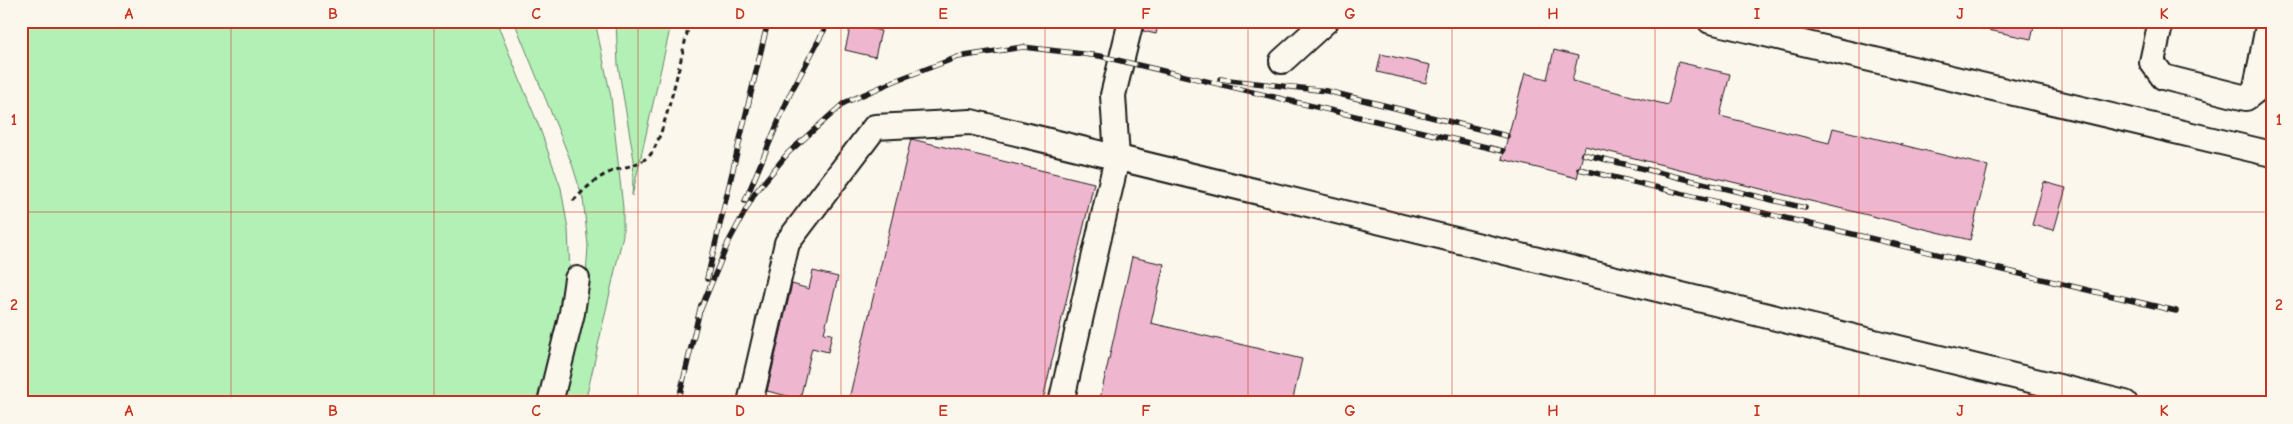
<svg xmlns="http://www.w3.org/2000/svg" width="2293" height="424" viewBox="0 0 2293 424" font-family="'Comic Neue',sans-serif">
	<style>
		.green { fill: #b2f0b6; stroke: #678669 }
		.building { fill: #eeb7cf; stroke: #1c1c1c }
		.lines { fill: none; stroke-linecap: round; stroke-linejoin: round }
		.minor-casing { stroke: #1c1c1c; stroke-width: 28 }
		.path { stroke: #1c1c1c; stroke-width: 3; stroke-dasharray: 5 4; stroke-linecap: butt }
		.minor { stroke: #fbf7ec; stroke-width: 24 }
		.rail-casing { stroke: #1c1c1c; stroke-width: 5.5 }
		.rail { stroke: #fbf7ec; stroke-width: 4; stroke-dasharray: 11; stroke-linecap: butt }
		.grid { fill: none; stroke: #c8321e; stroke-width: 1; stroke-opacity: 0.55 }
		.neatline { fill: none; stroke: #c8321e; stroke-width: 2 }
		.grid-label { font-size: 16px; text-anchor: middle; font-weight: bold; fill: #c8321e }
	</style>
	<rect width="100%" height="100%" fill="#fbf7ec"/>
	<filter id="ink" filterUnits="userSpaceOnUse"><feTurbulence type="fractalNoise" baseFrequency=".02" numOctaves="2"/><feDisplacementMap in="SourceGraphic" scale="10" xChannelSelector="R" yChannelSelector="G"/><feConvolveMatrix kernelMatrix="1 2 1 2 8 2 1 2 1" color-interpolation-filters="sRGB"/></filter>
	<g filter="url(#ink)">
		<g class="green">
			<path d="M21,21H496L540,129L561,188L568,229L570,274L543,403H21Z"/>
			<path d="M514,21H595L611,97L623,208V235L585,403H561L586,275L588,246L585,216L583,199L572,164Z"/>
			<path d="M616,21H670V29L632,196L634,160L618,65Z"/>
		</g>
		<g class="building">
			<path d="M1144,21H1159L1156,34L1143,31Z"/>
			<path d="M1975,21H2035L2031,39L1974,27Z"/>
			<path d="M851,24L881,31L875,57L845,50Z"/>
			<path d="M1554,50L1578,56L1572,81L1668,105L1678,62L1730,74L1720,116L1829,143L1833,128L1988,166L1970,240L1585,146L1577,178L1502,159L1525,73L1547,79Z"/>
			<path d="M1381,54L1430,65L1426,83L1377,72Z"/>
			<path d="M911,139L1094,183L1042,403H1021L1002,398V403H848Z"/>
			<path d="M2044,182L2066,188L2054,230L2032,225Z"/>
			<path d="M1132,257L1164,264L1151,323L1302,359L1292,403H1099Z"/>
			<path d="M813,271L838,277L824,333L832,334L828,352L812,348L800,399L767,391L792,284L809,289Z"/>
		</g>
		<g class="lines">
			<defs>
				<g id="minor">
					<path d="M1710,21L2272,154"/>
					<path d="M2161,21L2152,62L2163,77L2246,98L2255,91L2260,68L2272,71"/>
					<path d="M1282,61L1326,21"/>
					<path d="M2260,68L2269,21"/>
					<path d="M550,403L572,313L577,279"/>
					<path d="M750,403L787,243L875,127L971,122L2125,403"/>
					<path d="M1061,403L1117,158L1113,95L1131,21"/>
				</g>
			</defs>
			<use href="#minor" class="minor-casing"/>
			<path class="path" d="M573,201C583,191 593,181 606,174C620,167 635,167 648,157C663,147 684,44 690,21"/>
			<use href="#minor" class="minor"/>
			<defs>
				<g id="rail">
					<path d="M1220,79L1327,91L1507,136"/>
					<path d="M1583,154L1805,208"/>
					<path d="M1579,169L2176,311"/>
					<path d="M745,201L790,94L829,21"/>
					<path d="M707,279L768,21"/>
					<path d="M700,311L728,243L755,193L788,153L844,103L897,80L958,57L1023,47L1100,56L1503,151"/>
					<path d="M678,403L701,305"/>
				</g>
			</defs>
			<use href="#rail" class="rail-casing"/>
			<use href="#rail" class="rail"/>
		</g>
	</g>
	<path class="grid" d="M231,21V403M434,21V403M638,21V403M841,21V403M1045,21V403M1248,21V403M1452,21V403M1655,21V403M1859,21V403M2062,21V403M21,212H2272"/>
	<rect width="2293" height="424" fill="none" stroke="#fbf7ec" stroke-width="55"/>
	<rect x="28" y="28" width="2238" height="368" class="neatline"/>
	<g class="grid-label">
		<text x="129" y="19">A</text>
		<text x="333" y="19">B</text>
		<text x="536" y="19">C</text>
		<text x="740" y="19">D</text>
		<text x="943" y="19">E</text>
		<text x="1146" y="19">F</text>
		<text x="1350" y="19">G</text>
		<text x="1553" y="19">H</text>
		<text x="1757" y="19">I</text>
		<text x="1960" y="19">J</text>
		<text x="2164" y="19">K</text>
		<text x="14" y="125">1</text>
		<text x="2279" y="125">1</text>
		<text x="14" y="310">2</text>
		<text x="2279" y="310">2</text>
		<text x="129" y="416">A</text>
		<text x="333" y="416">B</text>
		<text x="536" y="416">C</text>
		<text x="740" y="416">D</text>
		<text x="943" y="416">E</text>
		<text x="1146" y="416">F</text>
		<text x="1350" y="416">G</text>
		<text x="1553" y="416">H</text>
		<text x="1757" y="416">I</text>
		<text x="1960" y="416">J</text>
		<text x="2164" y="416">K</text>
	</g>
</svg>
